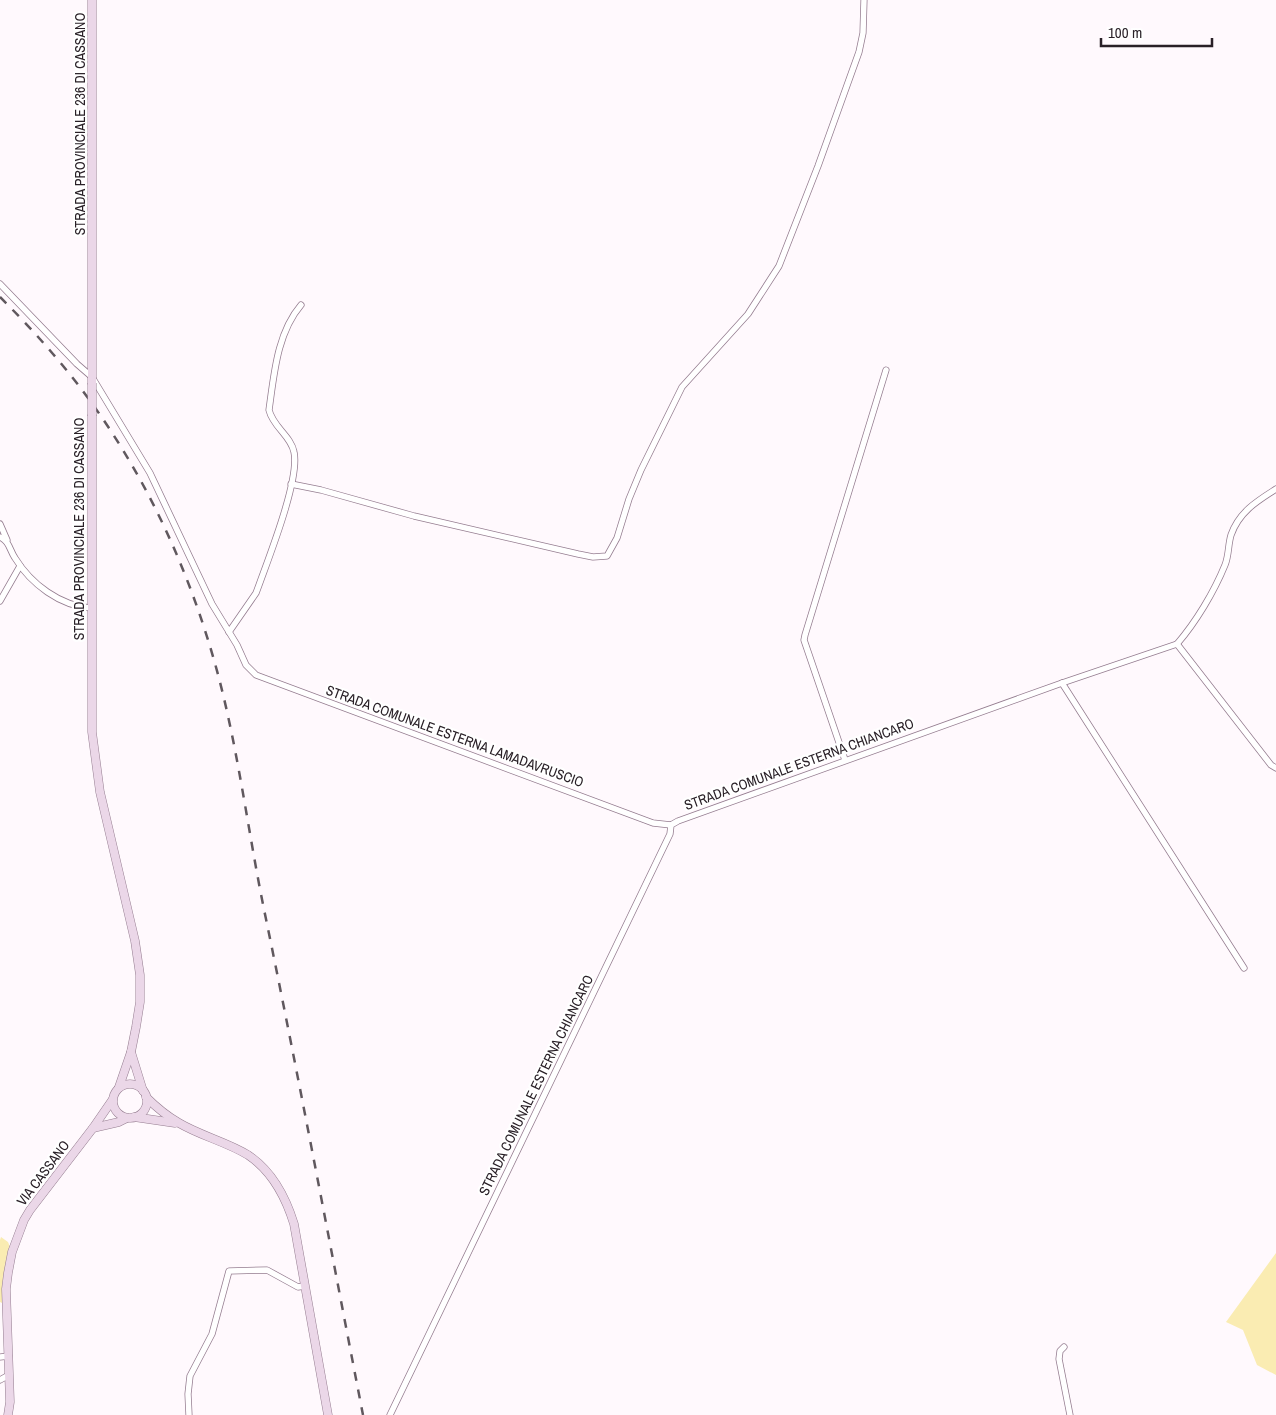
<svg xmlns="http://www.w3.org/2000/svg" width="1276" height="1415" viewBox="0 0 1276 1415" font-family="'Archivo Narrow',sans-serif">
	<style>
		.green { fill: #faecb2 }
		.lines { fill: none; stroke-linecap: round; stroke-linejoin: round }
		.street-casing { stroke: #957d90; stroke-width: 7 }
		.secondary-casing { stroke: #957d90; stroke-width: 9 }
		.street { stroke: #fff; stroke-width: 5.5 }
		.secondary { stroke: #ebd7e8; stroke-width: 8 }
		.rail { stroke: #60585e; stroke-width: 2.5; stroke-dasharray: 9 9; stroke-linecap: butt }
		.secondary-bridge-casing { stroke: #957d90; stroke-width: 9; stroke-linecap: butt }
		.secondary-bridge { stroke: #ebd7e8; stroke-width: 8 }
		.labels { text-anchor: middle; stroke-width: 4.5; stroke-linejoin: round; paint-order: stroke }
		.street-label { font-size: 14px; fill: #292027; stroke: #fff }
	</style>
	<rect width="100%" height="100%" fill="#fff9fd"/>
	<g class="green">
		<path d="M1,1237L8,1242L10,1247L3,1279L2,1303L0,1302V1240Z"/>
		<path d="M1276,1253V1375L1257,1365L1243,1330L1226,1322Z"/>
	</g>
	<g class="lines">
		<defs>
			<g id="street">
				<path d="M0,284L77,364L92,377L150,473L212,604L237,645L246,665L256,675L653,823L671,825"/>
				<path d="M291,484L321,490L414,516L578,554L593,557L607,556L617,538L629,499L641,470L682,387L748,314L779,266L818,166L859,52L863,33L864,0"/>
				<path d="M0,524L7,540"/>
				<path d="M0,537C10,542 9,549 15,558C31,584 60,606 91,608"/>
				<path d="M0,601L20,566"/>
				<path d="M229,632L256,593L259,585C269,557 300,479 294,452C291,436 273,427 269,410C274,375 277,333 301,305"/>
				<path d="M1177,644L1271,765L1276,768"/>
				<path d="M1062,683L1244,968"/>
				<path d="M845,760L804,640L805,635L886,370"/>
				<path d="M1064,1347L1060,1351L1059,1359L1070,1415"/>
				<path d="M0,1357L9,1356"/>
				<path d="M0,1380L9,1375"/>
				<path d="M189,1415L188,1394L190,1376L212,1334L229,1271L267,1270L298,1287L305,1286"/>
				<path d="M390,1415L670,834L671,825L678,821L1062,683L1177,644C1196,622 1214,592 1225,565C1229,555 1228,545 1231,535C1239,512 1257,501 1276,489"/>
			</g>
			<g id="secondary">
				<path d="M92,383V0"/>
				<path d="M92,416V732L100,792L135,941L140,975V1002L136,1027L131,1052L119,1087"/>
				<path d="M131,1052L143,1091"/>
				<circle cx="130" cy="1101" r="17"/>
				<path d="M146,1097C156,1107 167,1116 179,1123C201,1136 227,1142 248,1155C272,1171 286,1198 294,1224L328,1415"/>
				<path d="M134,1117L175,1123"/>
				<path d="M93,1128L119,1122L127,1118"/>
				<path d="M8,1415L10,1402L6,1289L8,1273L12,1252L24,1220L30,1210L93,1128L113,1099"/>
			</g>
		</defs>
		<use href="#street" class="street-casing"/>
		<use href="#secondary" class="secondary-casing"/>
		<use href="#street" class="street"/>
		<use href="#secondary" class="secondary"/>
		<path class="rail" d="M0,297C18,315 36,334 53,354C129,442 182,548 214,660C238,744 248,834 266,919C300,1084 331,1250 363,1415"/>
		<defs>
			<path id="secondary-bridge" d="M92,416V383"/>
		</defs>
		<use href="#secondary-bridge" class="secondary-bridge-casing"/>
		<use href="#secondary-bridge" class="secondary-bridge"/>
	</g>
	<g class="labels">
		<g class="street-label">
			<text transform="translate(80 124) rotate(-90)" y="5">STRADA PROVINCIALE 236 DI CASSANO</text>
			<text transform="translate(79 529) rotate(-90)" y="5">STRADA PROVINCIALE 236 DI CASSANO</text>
			<text transform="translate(455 736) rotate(20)" y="5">STRADA COMUNALE ESTERNA LAMADAVRUSCIO</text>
			<text transform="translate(799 764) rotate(-20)" y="5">STRADA COMUNALE ESTERNA CHIANCARO</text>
			<text transform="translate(536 1085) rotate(-64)" y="5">STRADA COMUNALE ESTERNA CHIANCARO</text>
			<text transform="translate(43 1173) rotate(-53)" y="5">VIA CASSANO</text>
		</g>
	</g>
	<path d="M1101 38v8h111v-8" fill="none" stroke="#292027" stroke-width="2.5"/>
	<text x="1108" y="38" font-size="15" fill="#292027" stroke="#ffffff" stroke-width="4" paint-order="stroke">100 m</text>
</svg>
